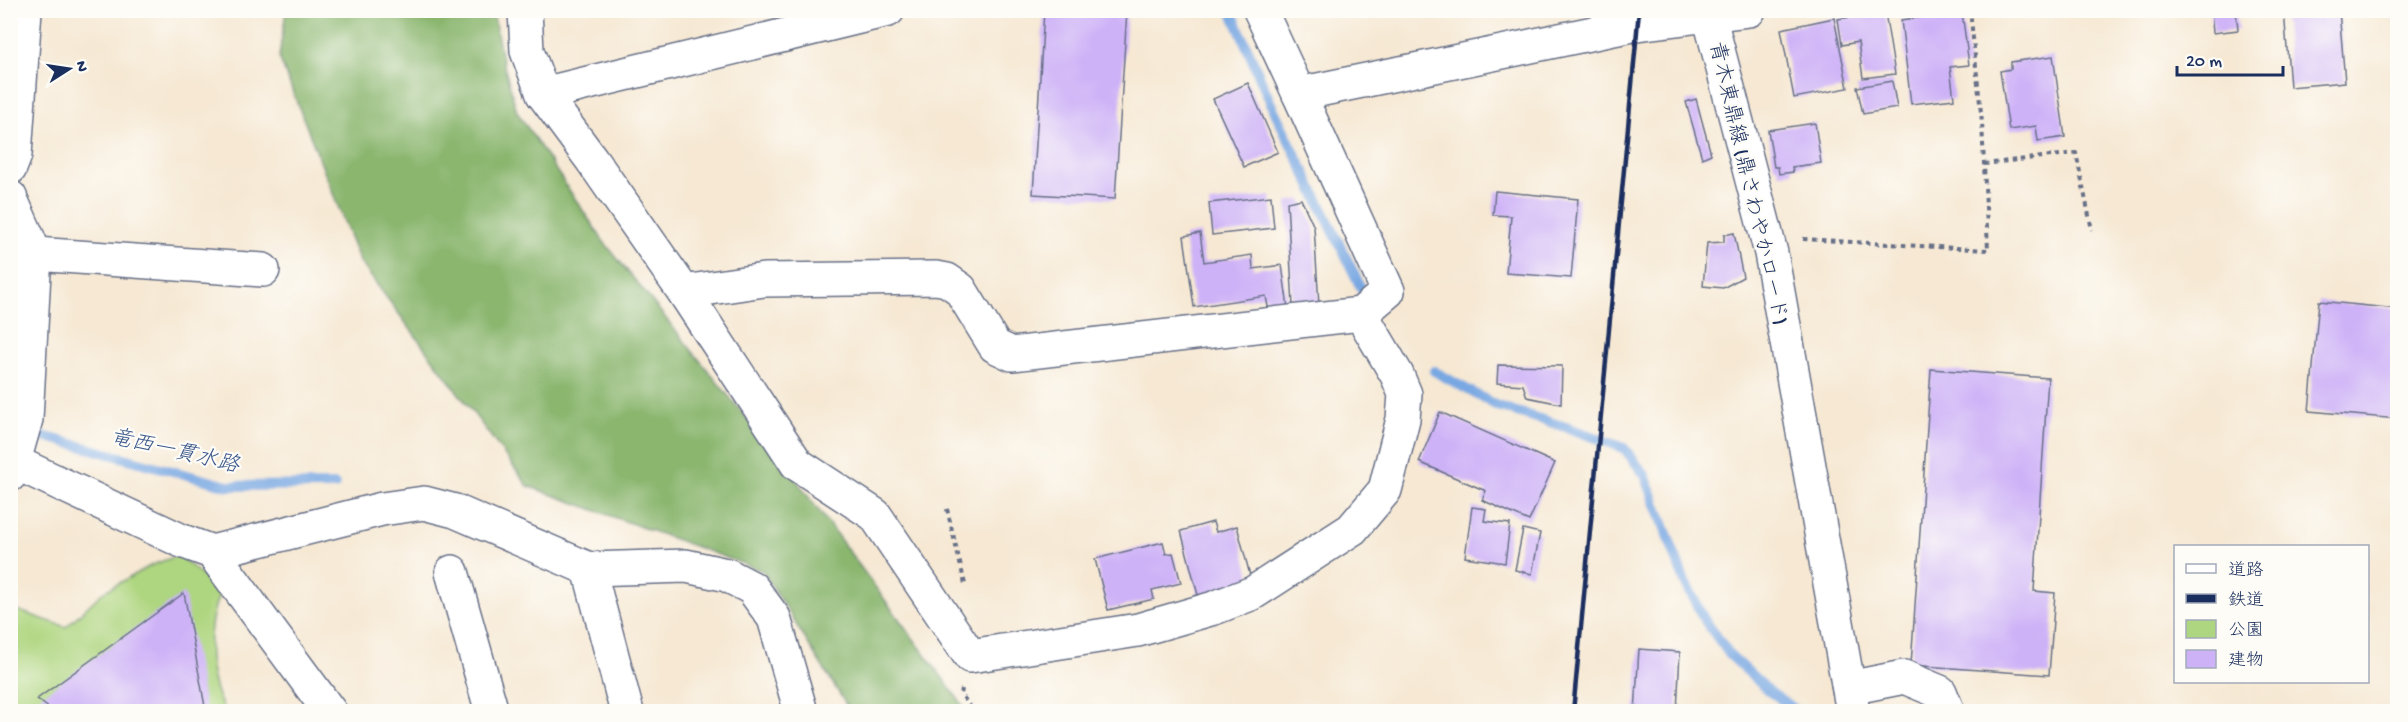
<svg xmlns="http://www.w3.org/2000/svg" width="2408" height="722" viewBox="0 0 2408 722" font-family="'Gochi Hand','Klee One',sans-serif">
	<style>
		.green { fill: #aed57f; stroke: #64826e; stroke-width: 1.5 }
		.forest { fill: #8ab66e; stroke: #527266; stroke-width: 1.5 }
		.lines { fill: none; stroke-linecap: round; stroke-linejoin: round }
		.stream { stroke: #78a7e2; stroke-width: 10 }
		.building { fill: #ceb2f7 }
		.minor-casing { stroke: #687087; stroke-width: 36 }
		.major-casing { stroke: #687087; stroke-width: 36 }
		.path { stroke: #687087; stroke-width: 4; stroke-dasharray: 4.5 4.5; stroke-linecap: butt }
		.minor { stroke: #fff; stroke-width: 33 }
		.major { stroke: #fff; stroke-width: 33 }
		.rail { stroke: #1b2f5e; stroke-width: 4.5 }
		.labels { text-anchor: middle; stroke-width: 4.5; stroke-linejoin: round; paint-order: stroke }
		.street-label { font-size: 21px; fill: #1b2f5e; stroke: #fdfcf7 }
		.water-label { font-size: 22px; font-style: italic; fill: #3c598c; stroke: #fdfcf7 }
	</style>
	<rect width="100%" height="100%" fill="#fdfcf7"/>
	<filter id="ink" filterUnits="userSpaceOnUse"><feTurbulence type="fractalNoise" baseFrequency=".0167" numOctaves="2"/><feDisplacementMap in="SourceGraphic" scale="12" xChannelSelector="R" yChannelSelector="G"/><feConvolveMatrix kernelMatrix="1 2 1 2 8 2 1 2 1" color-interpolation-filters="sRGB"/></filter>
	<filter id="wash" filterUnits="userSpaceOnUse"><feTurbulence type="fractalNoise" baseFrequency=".008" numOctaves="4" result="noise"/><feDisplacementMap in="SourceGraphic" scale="24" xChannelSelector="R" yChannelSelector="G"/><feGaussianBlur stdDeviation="1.35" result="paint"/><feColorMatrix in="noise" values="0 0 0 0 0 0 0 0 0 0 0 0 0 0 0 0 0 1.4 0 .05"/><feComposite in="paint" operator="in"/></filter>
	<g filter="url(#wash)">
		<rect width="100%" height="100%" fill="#f6e8d3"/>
		<path class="green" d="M179,555L220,592C205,629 206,676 225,711L11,712V608L66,627L103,592L152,565Z"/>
		<path class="forest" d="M286,11H493L501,55L517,112L604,242L791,473L967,711H850L763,571L528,486L360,262L279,57Z"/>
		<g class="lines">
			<g class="stream">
				<path d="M1231,10L1272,106L1362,290"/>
				<path d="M1434,371L1497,406L1566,427L1624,448L1645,475L1685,582L1704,619L1730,655L1770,692L1799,712"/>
				<path d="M43,436L228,486L335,485"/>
			</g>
		</g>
		<g id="blocks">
			<g class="building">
				<path d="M1044,10H1127L1115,199L1033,194Z"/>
				<path d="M2211,10H2236L2238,30L2213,33Z"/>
				<path d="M2284,10H2339L2345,82L2290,87Z"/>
				<path d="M1885,12L1895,74L1863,78L1858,42L1842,45L1838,19Z"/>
				<path d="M1962,12L1969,65L1950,67L1954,99L1911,104L1901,20Z"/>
				<path d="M1834,18L1848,88L1794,98L1781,29Z"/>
				<path d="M2053,56L2065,137L2038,141L2036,126L2009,130L2000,71L2011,69V62Z"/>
				<path d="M1892,81L1897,108L1863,114L1857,87Z"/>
				<path d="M1248,83L1278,152L1244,167L1213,99Z"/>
				<path d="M1696,99L1711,154L1702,158L1686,102Z"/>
				<path d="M1815,123L1821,163L1792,167L1793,172L1779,174L1778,167H1774L1768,130Z"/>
				<path d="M1495,191L1578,199L1571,278L1506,273L1511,216L1493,215Z"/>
				<path d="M1271,196L1274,228L1212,235L1209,203Z"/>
				<path d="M1301,199L1314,227L1319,305L1293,306L1287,202Z"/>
				<path d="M1200,233L1204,262L1252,255L1253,269L1282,265L1289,315L1270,318L1266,296L1194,307L1184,236Z"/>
				<path d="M1734,233L1743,277L1723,288L1703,286L1707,243L1724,242V235Z"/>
				<path d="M2319,301L2398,309V419L2309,411Z"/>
				<path d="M1498,365L1562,366L1561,404L1527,397L1523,385L1497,383Z"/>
				<path d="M1931,369L2048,378L2034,591L2055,593L2049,675L1911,665Z"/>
				<path d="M1440,412L1555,463L1529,521L1482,500L1486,491L1419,462Z"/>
				<path d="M1472,507L1486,509L1484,521L1510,524L1505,563L1465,557Z"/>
				<path d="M1213,522L1216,532L1237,526L1251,579L1199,599L1181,531Z"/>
				<path d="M1523,529L1540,533L1532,574L1515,570Z"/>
				<path d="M1163,542L1166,554L1173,553L1181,583L1152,590L1154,599L1108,610L1095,559Z"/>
				<path d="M184,593L206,712H54L37,699Z"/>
				<path d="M1639,649L1680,652L1677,712H1635Z"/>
			</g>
		</g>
	</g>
	<g filter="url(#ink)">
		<use href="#blocks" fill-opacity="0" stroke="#687087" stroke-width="1.5"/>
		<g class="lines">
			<defs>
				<g id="minor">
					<path d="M525,10L527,51L543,94L592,160L684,292L797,464L875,515L970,656L1138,630L1214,608L1253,593L1352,529L1385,490L1403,419L1405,394L1397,375L1361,314"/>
					<path d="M1709,15L1749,10"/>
					<path d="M543,94L888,10"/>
					<path d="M10,168L15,155L25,10"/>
					<path d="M10,197L35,254L26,419L10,475"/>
					<path d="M35,254L263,270"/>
					<path d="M684,292L764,280L936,278L947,280L960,289L995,346L1012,354L1361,314L1388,291L1299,94"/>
					<path d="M10,460L182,541L212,552L330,712"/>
					<path d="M212,552L382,509L424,503L455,511L589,569L686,566L727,575L752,588L774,618L801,712"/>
					<path d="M589,569L627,712"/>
					<path d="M452,572L492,712"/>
					<path d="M1849,688L1904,677L1940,692L1948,712"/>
				</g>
				<path id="major" d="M1260,10L1299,94L1637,24L1709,15L1771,253L1853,712"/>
			</defs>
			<use href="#minor" class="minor-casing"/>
			<use href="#major" class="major-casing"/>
			<g class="path">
				<path d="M1984,164L2076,153L2092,230"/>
				<path d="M1803,239L1988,250L1982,122L1970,10"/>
				<path d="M947,509L965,584"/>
				<path d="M962,689L961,694L974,712"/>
			</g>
			<use href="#minor" class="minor"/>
			<use href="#major" class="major"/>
			<path class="rail" d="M1573,712L1639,10"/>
		</g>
	</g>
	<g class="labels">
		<g class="street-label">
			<text transform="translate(1750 183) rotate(77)" y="7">青木東鼎線 (鼎さわやかロード)</text>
		</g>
		<g class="water-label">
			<text transform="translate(175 449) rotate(13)" y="8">竜西一貫水路</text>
		</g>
	</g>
	<rect width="2408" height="722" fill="none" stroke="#fdfcf7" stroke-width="36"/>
	<rect x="2174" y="545" width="195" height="138" fill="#fdfcf7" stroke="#a3aaba" stroke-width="1.5"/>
	<rect x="2186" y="564" width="30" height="9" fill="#ffffff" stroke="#a3aaba" stroke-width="1.5"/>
	<text x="2228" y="575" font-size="18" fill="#1b2f5e">道路</text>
	<rect x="2186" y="594" width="30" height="9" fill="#1b2f5e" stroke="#a3aaba" stroke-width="1.5"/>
	<text x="2228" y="605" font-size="18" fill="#1b2f5e">鉄道</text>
	<rect x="2186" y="620" width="30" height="18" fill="#aed57f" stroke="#a3aaba" stroke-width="1.5"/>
	<text x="2228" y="635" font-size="18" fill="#1b2f5e">公園</text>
	<rect x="2186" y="650" width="30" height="18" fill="#ceb2f7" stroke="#a3aaba" stroke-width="1.5"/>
	<text x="2228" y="665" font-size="18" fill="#1b2f5e">建物</text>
	<g transform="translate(69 69) rotate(78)" stroke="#fdfcf7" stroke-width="4.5" paint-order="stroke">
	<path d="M0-4.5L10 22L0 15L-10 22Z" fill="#1b2f5e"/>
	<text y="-9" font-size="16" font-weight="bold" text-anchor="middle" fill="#1b2f5e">N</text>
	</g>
	<path d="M2177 66v9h106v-9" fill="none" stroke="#1b2f5e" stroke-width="3"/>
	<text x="2186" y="66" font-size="18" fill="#1b2f5e" stroke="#fdfcf7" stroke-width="4.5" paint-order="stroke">20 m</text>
</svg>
